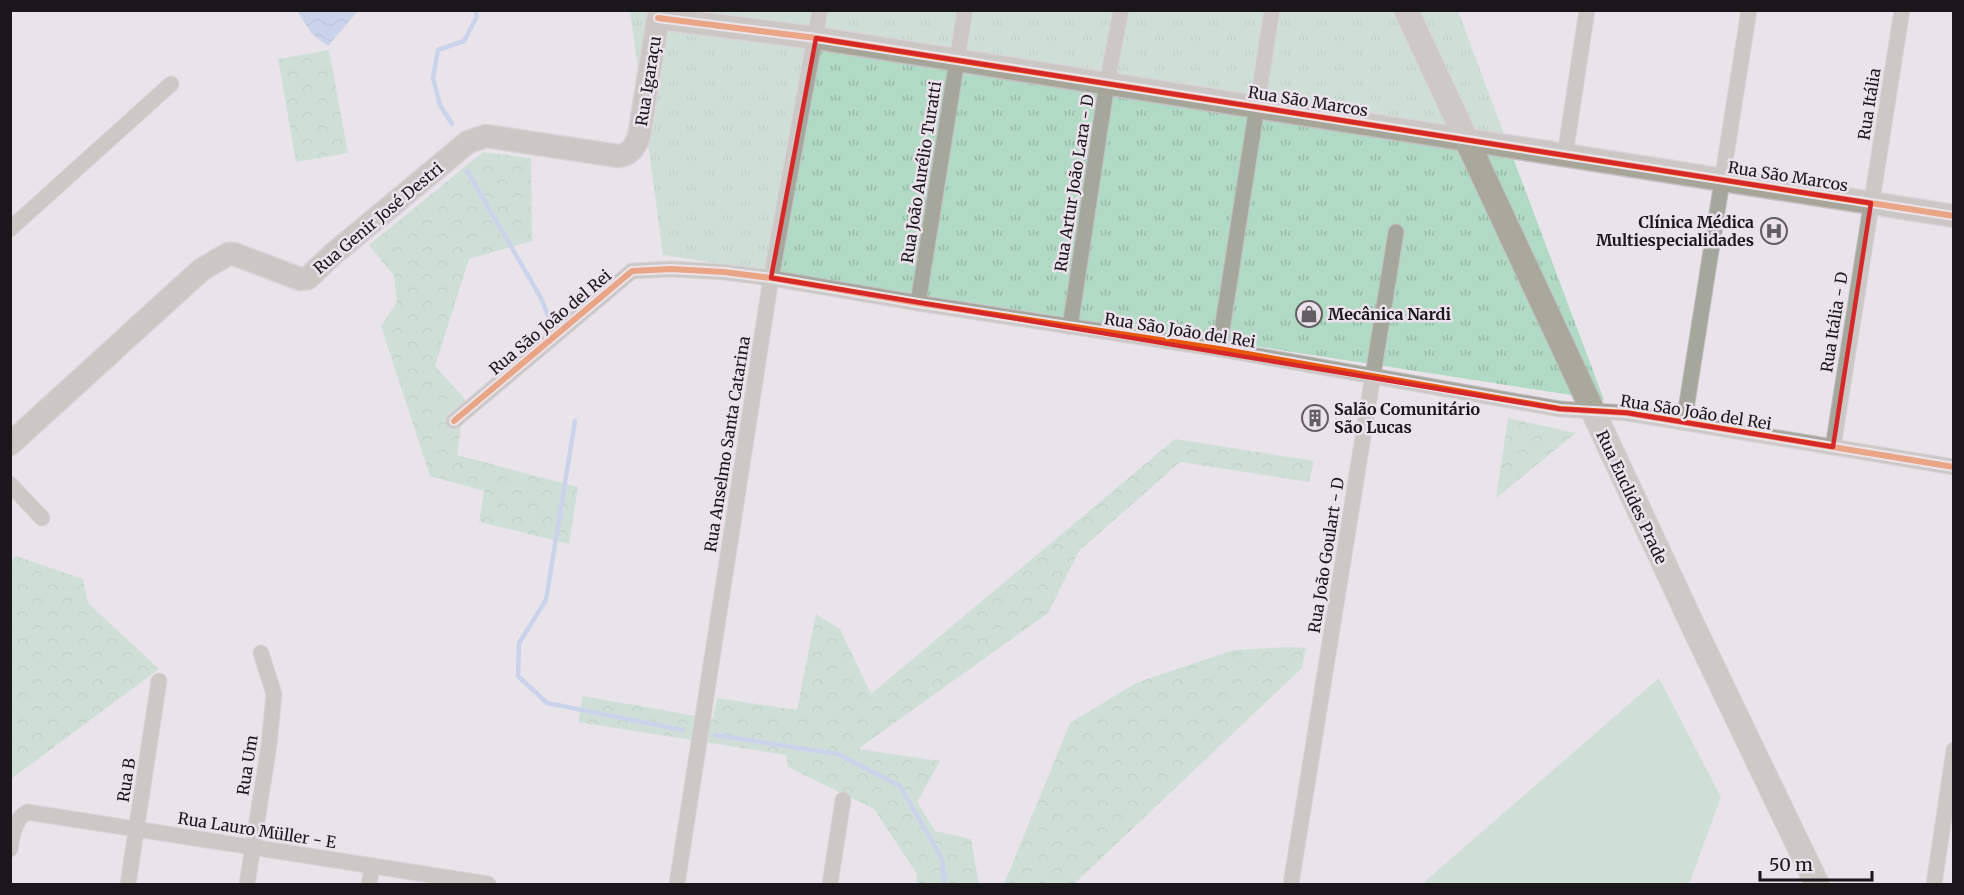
<svg xmlns="http://www.w3.org/2000/svg" width="1964" height="895" viewBox="0 0 1964 895" font-family="Merriweather,serif">
	<style>
		.green { fill: #b0dac3 }
		.forest { fill: url(#forest-crowns) }
		.park { fill: url(#park-tufts) }
		.water { fill: url(#water-waves) }
		.lines { fill: none; stroke-linecap: round; stroke-linejoin: round }
		.stream { stroke: #a6bfee; stroke-width: 4.5 }
		.street-casing { stroke: #c3c0c3; stroke-width: 17 }
		.secondary-casing { stroke: #c3c0c3; stroke-width: 25 }
		.primary-casing { stroke: #c3c0c3; stroke-width: 26 }
		.street { stroke: #a6a79c; stroke-width: 15 }
		.secondary { stroke: #a5a59a; stroke-width: 22 }
		.primary { stroke: #a8a89d; stroke-width: 24 }
		.cycleway-casing { stroke: #ebe2eb; stroke-width: 10 }
		.cycleway { stroke: #e8590c; stroke-width: 6 }
		.marked { fill: none; stroke: #d62828; stroke-width: 4.5; stroke-linejoin: round }
		.labels { text-anchor: middle; stroke-width: 5; stroke-linejoin: round; paint-order: stroke }
		.street-label { font-size: 16px; fill: #1a171a; stroke: #ebe2eb }
		.poi-label { font-size: 16px; font-weight: bold; fill: #1a171a; stroke: #ebe2eb; text-anchor: start }
	</style>
	<defs>
		<pattern id="forest-crowns" width="20" height="18" patternUnits="userSpaceOnUse" patternTransform="scale(1.5)"><rect width="20" height="18" fill="#b0dac3"/><path d="M2 6a3 3 0 1 1 6 0M12 15a3 3 0 1 1 6 0" fill="none" stroke="#97baa7"/></pattern>
		<pattern id="park-tufts" width="24" height="20" patternUnits="userSpaceOnUse" patternTransform="scale(1.5)"><rect width="24" height="20" fill="#b0dac3"/><path d="M3 7l-1-3M5 7V3M7 7l1-3M15 17l-1-3M17 17v-4M19 17l1-3" fill="none" stroke="#97baa7"/></pattern>
		<pattern id="water-waves" width="16" height="10" patternUnits="userSpaceOnUse" patternTransform="scale(1.5)"><rect width="16" height="10" fill="#a6bfee"/><path d="M0 5q4-4 8 0t8 0" fill="none" stroke="#8ea3cc"/></pattern>
	</defs>
	<rect width="100%" height="100%" fill="#e9e4e9"/>
	<path class="green" d="M1659,678L1721,797L1689,884H1422Z"/>
	<g class="forest">
		<path d="M329,50L348,153L296,162L278,59Z"/>
		<path d="M483,152L531,158L532,241L469,259L435,366L465,399L457,455L578,487L569,544L479,522L484,491L430,476L381,326L397,302L394,276L369,245Z"/>
		<path d="M1508,418L1576,433L1496,498Z"/>
		<path d="M1175,439L1314,461L1309,482L1180,462L1079,551L1048,613L858,749L940,761L917,802L935,831L971,839L979,884H916L917,874L874,809L788,767L786,755L578,722L583,696L713,719L717,698L797,710L816,614L840,629L871,694Z"/>
		<path d="M16,556L83,579L88,603L159,669L11,779L10,561Z"/>
		<path d="M1289,647L1306,648L1302,668L1074,884H1004L1070,723L1136,683L1233,650Z"/>
	</g>
	<path class="park" d="M630,11H1458L1604,400L663,255Z"/>
	<path class="water" d="M297,11V10L358,11L328,46L312,34Z"/>
	<g class="lines">
		<g class="stream">
			<path d="M452,124L440,105L433,78L438,50L464,41L477,16L475,10"/>
			<path d="M467,171L541,298L552,326"/>
			<path d="M575,421L546,600L519,643L518,676L547,703L683,730"/>
			<path d="M715,735L838,754L900,786L942,859L945,884"/>
		</g>
		<defs>
			<g id="street">
				<path d="M1565,155L1587,10"/>
				<path d="M10,229L171,84"/>
				<path d="M918,303L965,10"/>
				<path d="M1070,327L1107,83L1121,10"/>
				<path d="M1219,349L1272,10"/>
				<path d="M454,421L632,271L671,269L724,272L771,278L918,303L1219,349L1560,409L1627,413L1954,467"/>
				<path d="M1684,422L1749,10"/>
				<path d="M1833,447L1902,10"/>
				<path d="M10,484L42,518"/>
				<path d="M10,849C12,835 15,819 27,812L488,884"/>
				<path d="M128,884L159,681"/>
				<path d="M247,884L269,745L274,694L261,653"/>
				<path d="M369,884L372,867"/>
				<path d="M677,884L771,278L820,10"/>
				<path d="M830,884L843,800"/>
				<path d="M1291,884L1396,232"/>
				<path d="M1934,884L1954,750"/>
			</g>
			<path id="secondary" d="M10,444L201,270L228,254H234L300,279L308,278L332,255L468,142L486,136L618,156C631,154 634,148 639,137L658,18L816,38L1954,216"/>
			<path id="primary" d="M1406,10L1694,628L1817,884"/>
		</defs>
		<use href="#street" class="street-casing"/>
		<use href="#secondary" class="secondary-casing"/>
		<use href="#primary" class="primary-casing"/>
		<use href="#street" class="street"/>
		<use href="#secondary" class="secondary"/>
		<use href="#primary" class="primary"/>
		<defs>
			<g id="cycleway">
				<path d="M658,18L816,38L1954,216"/>
				<path d="M454,421L632,271L671,269L724,272L771,278L918,303L1219,349L1560,409L1627,413L1954,467"/>
			</g>
		</defs>
		<use href="#cycleway" class="cycleway-casing"/>
		<use href="#cycleway" class="cycleway"/>
	</g>
	<path d="M0 0H1964V895H0ZM816,38L1871,203L1833,447L1627,413L1560,409L771,278Z" fill="#e9e4e9" fill-opacity=".55" fill-rule="evenodd"/>
	<path class="marked" d="M816,38L1871,203L1833,447L1627,413L1560,409L771,278Z"/>
	<defs>
		<symbol id="hospital-ring" viewBox="-11 -11 22 22"><circle r="9.5" fill="#ebe2eb" stroke="#625f62" stroke-width="1.5"/><path d="M-5-5h3v3.5h4V-5h3V5h-3V1.5h-4V5h-3Z" fill="#625f62"/></symbol>
		<symbol id="shop-ring" viewBox="-11 -11 22 22"><circle r="9.5" fill="#ebe2eb" stroke="#625f62" stroke-width="1.5"/><path d="M-5-2.5h2.3a2.7 3.5 0 0 1 5.4 0H5L5.5 6h-11ZM-1.5-2.5h3a1.5 2.3 0 0 0-3 0Z" fill="#625f62"/></symbol>
		<symbol id="building-ring" viewBox="-11 -11 22 22"><circle r="9.5" fill="#ebe2eb" stroke="#625f62" stroke-width="1.5"/><path d="M-4-6H4V6H1V3H-1V6H-4ZM-2.5-4.3h1.7v1.8h-1.7ZM.8-4.3h1.7v1.8H.8ZM-2.5-1h1.7V.8h-1.7ZM.8-1h1.7V.8H.8Z" fill="#625f62"/></symbol>
	</defs>
	<g fill-rule="evenodd">
		<use href="#hospital-ring" x="1759" y="216" width="30" height="30"/>
		<use href="#shop-ring" x="1294" y="299" width="30" height="30"/>
		<use href="#building-ring" x="1300" y="403" width="30" height="30"/>
	</g>
	<g class="labels">
		<g class="street-label">
			<text transform="translate(648 81) rotate(-81)" y="6">Rua Igaraçu</text>
			<text transform="translate(1308 101) rotate(9)" y="6">Rua São Marcos</text>
			<text transform="translate(1869 104) rotate(-81)" y="6">Rua Itália</text>
			<text transform="translate(921 172) rotate(-81)" y="6">Rua João Aurélio Turatti</text>
			<text transform="translate(1788 176) rotate(9)" y="6">Rua São Marcos</text>
			<text transform="translate(1074 183) rotate(-81)" y="6">Rua Artur João Lara - D</text>
			<text transform="translate(378 218) rotate(-40)" y="6">Rua Genir José Destri</text>
			<text transform="translate(550 322) rotate(-40)" y="6">Rua São João del Rei</text>
			<text transform="translate(1834 322) rotate(-81)" y="6">Rua Itália - D</text>
			<text transform="translate(1180 330) rotate(9)" y="6">Rua São João del Rei</text>
			<text transform="translate(1696 412) rotate(9)" y="6">Rua São João del Rei</text>
			<text transform="translate(727 444) rotate(-81)" y="6">Rua Anselmo Santa Catarina</text>
			<text transform="translate(1632 497) rotate(65)" y="6">Rua Euclides Prade</text>
			<text transform="translate(1326 555) rotate(-81)" y="6">Rua João Goulart - D</text>
			<text transform="translate(247 765) rotate(-81)" y="6">Rua Um</text>
			<text transform="translate(126 780) rotate(-81)" y="6">Rua B</text>
			<text transform="translate(257 830) rotate(9)" y="6">Rua Lauro Müller - E</text>
		</g>
		<g class="poi-label">
			<text x="1754" y="228" text-anchor="end">Clínica Médica<tspan x="1754" dy="18">Multiespecialidades</tspan></text>
			<text x="1328" y="320">Mecânica Nardi</text>
			<text x="1334" y="415">Salão Comunitário<tspan x="1334" dy="18">São Lucas</tspan></text>
		</g>
	</g>
	<rect width="1964" height="895" fill="none" stroke="#1a171a" stroke-width="24"/>
	<path d="M1760 871v9h112v-9" fill="none" stroke="#1a171a" stroke-width="3"/>
	<text x="1769" y="871" font-size="18" fill="#1a171a" stroke="#ebe2eb" stroke-width="4.5" paint-order="stroke">50 m</text>
</svg>
